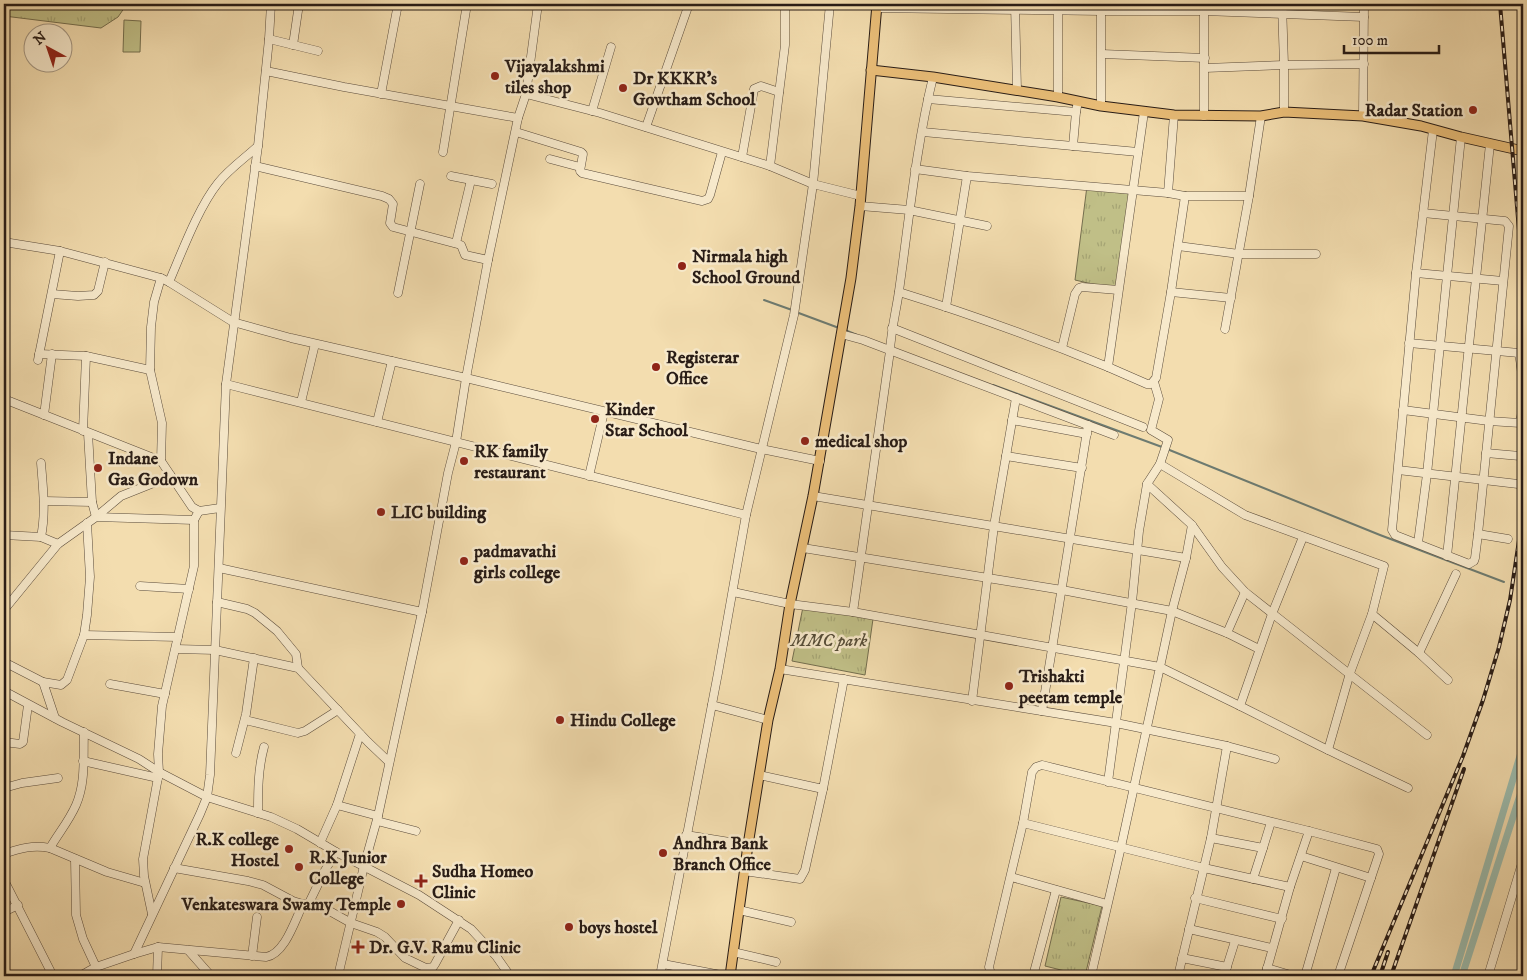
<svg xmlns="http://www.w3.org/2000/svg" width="1527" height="980" viewBox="0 0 1527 980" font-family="'IM FELL DW Pica',serif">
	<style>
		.grass { fill: url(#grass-tufts); stroke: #746e4e }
		.garden { fill: #c0bf87; stroke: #746e4e }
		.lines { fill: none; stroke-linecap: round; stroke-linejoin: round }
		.stream { stroke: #6d7b71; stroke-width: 2 }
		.canal { stroke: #9bbbad; stroke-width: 7 }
		.minor-casing { stroke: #5b4c3c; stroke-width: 9 }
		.major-casing { stroke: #281c16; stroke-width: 11 }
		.minor { stroke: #f7e9cb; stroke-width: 8 }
		.major { stroke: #eabe78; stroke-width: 9 }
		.rail-casing { stroke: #281c16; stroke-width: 4 }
		.rail { stroke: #f7e9cb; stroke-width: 2; stroke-dasharray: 5.5; stroke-linecap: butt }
		.poi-dot { fill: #8f2418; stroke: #f7e9cb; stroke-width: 2 }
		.labels { text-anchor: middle; stroke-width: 5; stroke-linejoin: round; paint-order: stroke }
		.poi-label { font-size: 18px; font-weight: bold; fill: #281c16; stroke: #f7e9cb; text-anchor: start }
		.park-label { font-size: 18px; font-style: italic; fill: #564d38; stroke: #f7e9cb }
	</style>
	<defs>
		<pattern id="grass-tufts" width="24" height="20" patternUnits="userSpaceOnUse" patternTransform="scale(1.25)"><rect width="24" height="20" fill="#c0bf87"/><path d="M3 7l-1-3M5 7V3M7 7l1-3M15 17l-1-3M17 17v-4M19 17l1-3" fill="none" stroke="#a5a474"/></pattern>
	</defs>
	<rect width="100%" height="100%" fill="#f3ddaf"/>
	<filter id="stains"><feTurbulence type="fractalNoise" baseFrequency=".004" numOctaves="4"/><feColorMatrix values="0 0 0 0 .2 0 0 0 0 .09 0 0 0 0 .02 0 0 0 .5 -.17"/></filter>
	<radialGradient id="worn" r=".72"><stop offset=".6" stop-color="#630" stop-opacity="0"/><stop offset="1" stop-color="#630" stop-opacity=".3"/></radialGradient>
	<g class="grass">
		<path d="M4,4H127L118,17L101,28L4,16Z"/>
		<path d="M1087,186L1133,189L1118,290L1075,280Z"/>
		<path d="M803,607L873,619L865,675L792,661Z"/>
		<path d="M1061,897L1102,906L1085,976L1045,966Z"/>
	</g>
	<path class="garden" d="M124,20L141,21L140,52H123Z"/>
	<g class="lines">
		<g class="stream">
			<path d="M764,300L792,310"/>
			<path d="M796,312L839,328"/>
			<path d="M845,330L857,335"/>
			<path d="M993,385L1162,447"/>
			<path d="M1167,449L1380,535L1504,582"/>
		</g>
		<g class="canal">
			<path d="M1454,976L1523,746"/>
			<path d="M1462,976L1523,786"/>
		</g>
		<defs>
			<g id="minor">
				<path d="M1015,4L1017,90"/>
				<path d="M1204,4V116"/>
				<path d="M1282,4L1284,65V112"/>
				<path d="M876,8L1101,11V4"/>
				<path d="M269,39L318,51"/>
				<path d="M293,45L299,4"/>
				<path d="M1102,54L1205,58"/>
				<path d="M1205,68L1284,65L1364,64"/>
				<path d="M266,71L344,87L518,118"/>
				<path d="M381,94L398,4"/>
				<path d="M526,94L600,113L770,166L813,184L861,196"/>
				<path d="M1058,97V11"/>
				<path d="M928,99L1076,112L1078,101"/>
				<path d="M1101,106V11H1204L1364,17"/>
				<path d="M592,111L611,47"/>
				<path d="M1363,116L1364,4"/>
				<path d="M646,127L689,4"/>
				<path d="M516,132L581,152L583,154L580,171L582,173L702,201L708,199L710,195L722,152"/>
				<path d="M923,132L1138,152"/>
				<path d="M1073,146L1076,112"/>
				<path d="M443,152L467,4"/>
				<path d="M742,157L754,89L761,86L779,92"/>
				<path d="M550,159L580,167"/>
				<path d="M255,166L382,196L389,199L393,204L390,223L393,227L461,245L465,255L488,260"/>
				<path d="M770,166L785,45V4"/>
				<path d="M915,169L967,176L1168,193L1174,115"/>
				<path d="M451,176L492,184"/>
				<path d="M1168,193L1185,196H1249"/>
				<path d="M860,206L909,210L987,226"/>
				<path d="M1423,213L1505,221L1509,226L1478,534L1475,558L1474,561L1469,564L1395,535L1392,530L1416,273L1433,130"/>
				<path d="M4,242L60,251L161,278L169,282L233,322L291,338L466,378L761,449L820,461"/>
				<path d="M456,243L471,180"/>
				<path d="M1178,246L1239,254H1316"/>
				<path d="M1416,273L1503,281"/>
				<path d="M161,278L154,302L151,327L150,370L162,423L161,461"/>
				<path d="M169,282C182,252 198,208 218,183C229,169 245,158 258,146"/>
				<path d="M899,292C970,314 1039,339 1108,367L1144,112"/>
				<path d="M1171,292L1231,298"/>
				<path d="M398,293L420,184"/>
				<path d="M52,294L78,296L94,295L98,291L105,262"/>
				<path d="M946,307L967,176"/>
				<path d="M892,328L1143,427"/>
				<path d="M1225,329L1249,196L1261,116"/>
				<path d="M841,334L863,340L1114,435"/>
				<path d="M1062,348L1075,294L1079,288L1082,287L1118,290"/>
				<path d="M39,354L86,356L150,370"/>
				<path d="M38,360L60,251"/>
				<path d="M1108,367L1147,384H1151L1156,378L1171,292L1185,196"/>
				<path d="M1154,382L1159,399L1151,430L1168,440L1160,464"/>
				<path d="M226,384L746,515"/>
				<path d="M4,399L161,461L192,507L199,511L220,508"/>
				<path d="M301,402L315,344"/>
				<path d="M1403,410L1489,421L1520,423C1525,399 1523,376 1519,353L1409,343"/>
				<path d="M44,415L52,354"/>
				<path d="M1012,420L1087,434"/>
				<path d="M377,422L392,361"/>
				<path d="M83,431L86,356"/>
				<path d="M88,433L92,502L96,517L121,496L171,476"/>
				<path d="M1486,453L1520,456"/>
				<path d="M1006,456L1082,468"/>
				<path d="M1398,470L1518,484"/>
				<path d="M589,476L604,412"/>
				<path d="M1147,484L1160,464L1245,515L1384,566L1372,614L1350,673L1328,750L1408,788"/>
				<path d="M813,496L1186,558L1192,525"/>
				<path d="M44,501L92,502"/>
				<path d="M1478,534L1508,539"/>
				<path d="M4,535L41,537L58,544"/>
				<path d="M41,537C46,512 43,488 41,463"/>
				<path d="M1303,537L1272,614L1240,706L1328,750"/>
				<path d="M1418,543L1427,474L1461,137"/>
				<path d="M803,548L1062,590L1172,611L1160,667L1240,706"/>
				<path d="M1447,556L1490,144"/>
				<path d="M1186,558L1172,611L1227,633L1259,649"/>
				<path d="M219,568L422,612"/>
				<path d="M140,586L189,589"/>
				<path d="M733,592L790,604L853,612L1160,667L1121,847L1091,976"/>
				<path d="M217,602L247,609L255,613L277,631L296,654L298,668"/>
				<path d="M4,610L58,544L96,517L194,520"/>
				<path d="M853,612L890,351C891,330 896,312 899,291C909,220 916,147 933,77"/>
				<path d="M1372,614L1419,653L1448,680"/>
				<path d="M1227,633L1245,592"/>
				<path d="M84,635L178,637"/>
				<path d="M176,649L215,650L298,668L368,742L389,762"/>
				<path d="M1419,653L1456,574"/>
				<path d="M4,662L43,682"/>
				<path d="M780,669L1116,723L1227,746L1275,759"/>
				<path d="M110,684L165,694"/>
				<path d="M4,691L62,722L139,759L159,772L207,797L271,817L297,829L336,852L419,895L471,929L496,956L510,976"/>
				<path d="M972,701L994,526L1016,398"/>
				<path d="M712,705L768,720"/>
				<path d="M1042,711L1088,425"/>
				<path d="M55,718L43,682L61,685L67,680L84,635L87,615L90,577L87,523"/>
				<path d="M245,720L298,733L305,731L338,710"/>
				<path d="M4,742L20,744L23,742L28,705"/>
				<path d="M236,753L246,714L254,658"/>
				<path d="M83,761L158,778"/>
				<path d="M759,775L823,789L844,679"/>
				<path d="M1108,782L1132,602L1139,531L1147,484L1192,525L1222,567L1245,592L1427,735"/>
				<path d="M4,788L22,783L58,778"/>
				<path d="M337,805L378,816"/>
				<path d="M258,813C258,791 258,769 264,747"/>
				<path d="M377,821L416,831"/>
				<path d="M1023,823L1204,868L1290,887L1265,976"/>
				<path d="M686,835L748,845"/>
				<path d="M1211,838L1263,848L1271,822"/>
				<path d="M320,843L337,805L360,734"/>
				<path d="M50,848C58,834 69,821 76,805C86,782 83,757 84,732"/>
				<path d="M4,854C20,848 33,845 50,848L107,872L145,883"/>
				<path d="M1301,856L1371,878"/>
				<path d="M75,859L76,915L83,939L96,967"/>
				<path d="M174,868L248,881L263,885L293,901L303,904H317L351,923L377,932L385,937L405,958L426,968L433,967L435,964L459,920"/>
				<path d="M744,871L800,879L805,870L823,789"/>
				<path d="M1011,877L1107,904"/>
				<path d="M1253,879L1263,848"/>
				<path d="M4,880L53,976"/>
				<path d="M1290,887L1309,831"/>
				<path d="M1195,898L1282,919"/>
				<path d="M309,903L324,872L336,852"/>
				<path d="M739,910L791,922"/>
				<path d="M4,912L18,905"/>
				<path d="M152,914L144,876L143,859L159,772L158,754L162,706L194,566V520L199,511"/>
				<path d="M1189,929L1272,948"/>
				<path d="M188,950L211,976"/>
				<path d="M733,952L776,962"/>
				<path d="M134,954L158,947L266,957C285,954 295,920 303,904"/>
				<path d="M252,956L257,917"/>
				<path d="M1182,958L1227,967"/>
				<path d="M663,964L726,976"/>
				<path d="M1267,968L1294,976"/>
				<path d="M80,976L96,967L134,954L200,814L207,797L210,775L226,384L258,146L269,39L271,4"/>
				<path d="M157,976L158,947"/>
				<path d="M338,976L364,866L378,816L422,612L448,473L456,442L466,378L488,260L518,118L526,94L538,4"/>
				<path d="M660,976L718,673L746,515L794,315L813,184L830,4"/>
				<path d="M994,976L991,974L989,967L1023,823L1032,772L1036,767L1042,765L1309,831L1377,849L1379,854L1338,976"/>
				<path d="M1033,976L1056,890"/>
				<path d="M1178,976L1211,838L1227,746"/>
				<path d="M1224,976L1235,941"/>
				<path d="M1305,976L1336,868"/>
				<path d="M1488,976L1523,860"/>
			</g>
			<g id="major">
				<path d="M871,70L933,77L1058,97L1101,106L1174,115L1261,116L1284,112L1363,116L1421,126L1461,137L1523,151"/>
				<path d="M730,976L748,845L768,720L780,669L790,604L813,496L851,278L860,206L877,4"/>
			</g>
		</defs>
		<use href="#minor" class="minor-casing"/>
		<use href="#major" class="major-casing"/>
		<use href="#minor" class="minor"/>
		<use href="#major" class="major"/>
		<defs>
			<g id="rail">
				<path d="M1500,4L1523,278"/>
				<path d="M1371,976L1463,756L1483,700L1499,647L1510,600L1523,514"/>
				<path d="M1380,976L1388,952"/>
				<path d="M1391,976L1464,769"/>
			</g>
		</defs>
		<use href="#rail" class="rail-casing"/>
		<use href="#rail" class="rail"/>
	</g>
	<g class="poi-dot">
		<circle cx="495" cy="76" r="5"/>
		<circle cx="623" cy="88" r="5"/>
		<circle cx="1473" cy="110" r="5"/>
		<circle cx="682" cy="266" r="5"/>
		<circle cx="656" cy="367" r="5"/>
		<circle cx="595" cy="419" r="5"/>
		<circle cx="805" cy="441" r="5"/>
		<circle cx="464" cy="461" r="5"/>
		<circle cx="98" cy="468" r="5"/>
		<circle cx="381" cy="512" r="5"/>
		<circle cx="464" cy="561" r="5"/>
		<circle cx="1009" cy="686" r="5"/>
		<circle cx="560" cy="720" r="5"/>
		<circle cx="289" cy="849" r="5"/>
		<circle cx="663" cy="853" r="5"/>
		<circle cx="299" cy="867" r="5"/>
		<path d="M418.5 873.5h5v5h5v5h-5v5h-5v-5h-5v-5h5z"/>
		<circle cx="401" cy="904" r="5"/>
		<circle cx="569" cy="927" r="5"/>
		<path d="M355.5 939.5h5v5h5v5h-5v5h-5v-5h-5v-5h5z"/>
	</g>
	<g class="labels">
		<g class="poi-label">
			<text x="505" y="72">Vijayalakshmi<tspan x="505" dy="21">tiles shop</tspan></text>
			<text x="633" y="84">Dr KKKR's<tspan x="633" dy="21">Gowtham School</tspan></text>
			<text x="1463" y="116" text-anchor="end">Radar Station</text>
			<text x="692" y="262">Nirmala high<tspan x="692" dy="21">School Ground</tspan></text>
			<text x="666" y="363">Registerar<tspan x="666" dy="21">Office</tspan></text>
			<text x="605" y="415">Kinder<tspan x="605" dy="21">Star School</tspan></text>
			<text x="815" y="447">medical shop</text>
			<text x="474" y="457">RK family<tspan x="474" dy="21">restaurant</tspan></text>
			<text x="108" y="464">Indane<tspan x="108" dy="21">Gas Godown</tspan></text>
			<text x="391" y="518">LIC building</text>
			<text x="474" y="557">padmavathi<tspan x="474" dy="21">girls college</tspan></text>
			<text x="1019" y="682">Trishakti<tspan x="1019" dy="21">peetam temple</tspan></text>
			<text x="570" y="726">Hindu College</text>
			<text x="279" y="845" text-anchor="end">R.K college<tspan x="279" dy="21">Hostel</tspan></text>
			<text x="673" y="849">Andhra Bank<tspan x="673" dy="21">Branch Office</tspan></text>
			<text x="309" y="863">R.K Junior<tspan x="309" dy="21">College</tspan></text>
			<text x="432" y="877">Sudha Homeo<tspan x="432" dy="21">Clinic</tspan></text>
			<text x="391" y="910" text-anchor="end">Venkateswara Swamy Temple</text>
			<text x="579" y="933">boys hostel</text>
			<text x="369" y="953">Dr. G.V. Ramu Clinic</text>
		</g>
		<g class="park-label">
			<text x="829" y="646">MMC park</text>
		</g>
	</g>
	<rect width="1527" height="980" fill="none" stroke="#f3ddaf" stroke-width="20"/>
	<rect x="5" y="5" width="1517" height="970" fill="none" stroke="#281c16" stroke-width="2.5"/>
	<rect x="10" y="10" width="1507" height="960" fill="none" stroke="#281c16"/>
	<g transform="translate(48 48) rotate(320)"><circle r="24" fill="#f7e9cb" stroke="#a49783"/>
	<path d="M0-4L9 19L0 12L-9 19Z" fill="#8f2418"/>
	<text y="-8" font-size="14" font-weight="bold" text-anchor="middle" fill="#281c16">N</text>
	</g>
	<path d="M1344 45v8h95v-8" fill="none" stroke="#281c16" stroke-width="2.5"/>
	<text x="1352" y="45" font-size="15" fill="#281c16" stroke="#f7e9cb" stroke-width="4" paint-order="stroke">100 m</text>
	<rect width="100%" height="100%" filter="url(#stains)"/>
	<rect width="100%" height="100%" fill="url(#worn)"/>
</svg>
